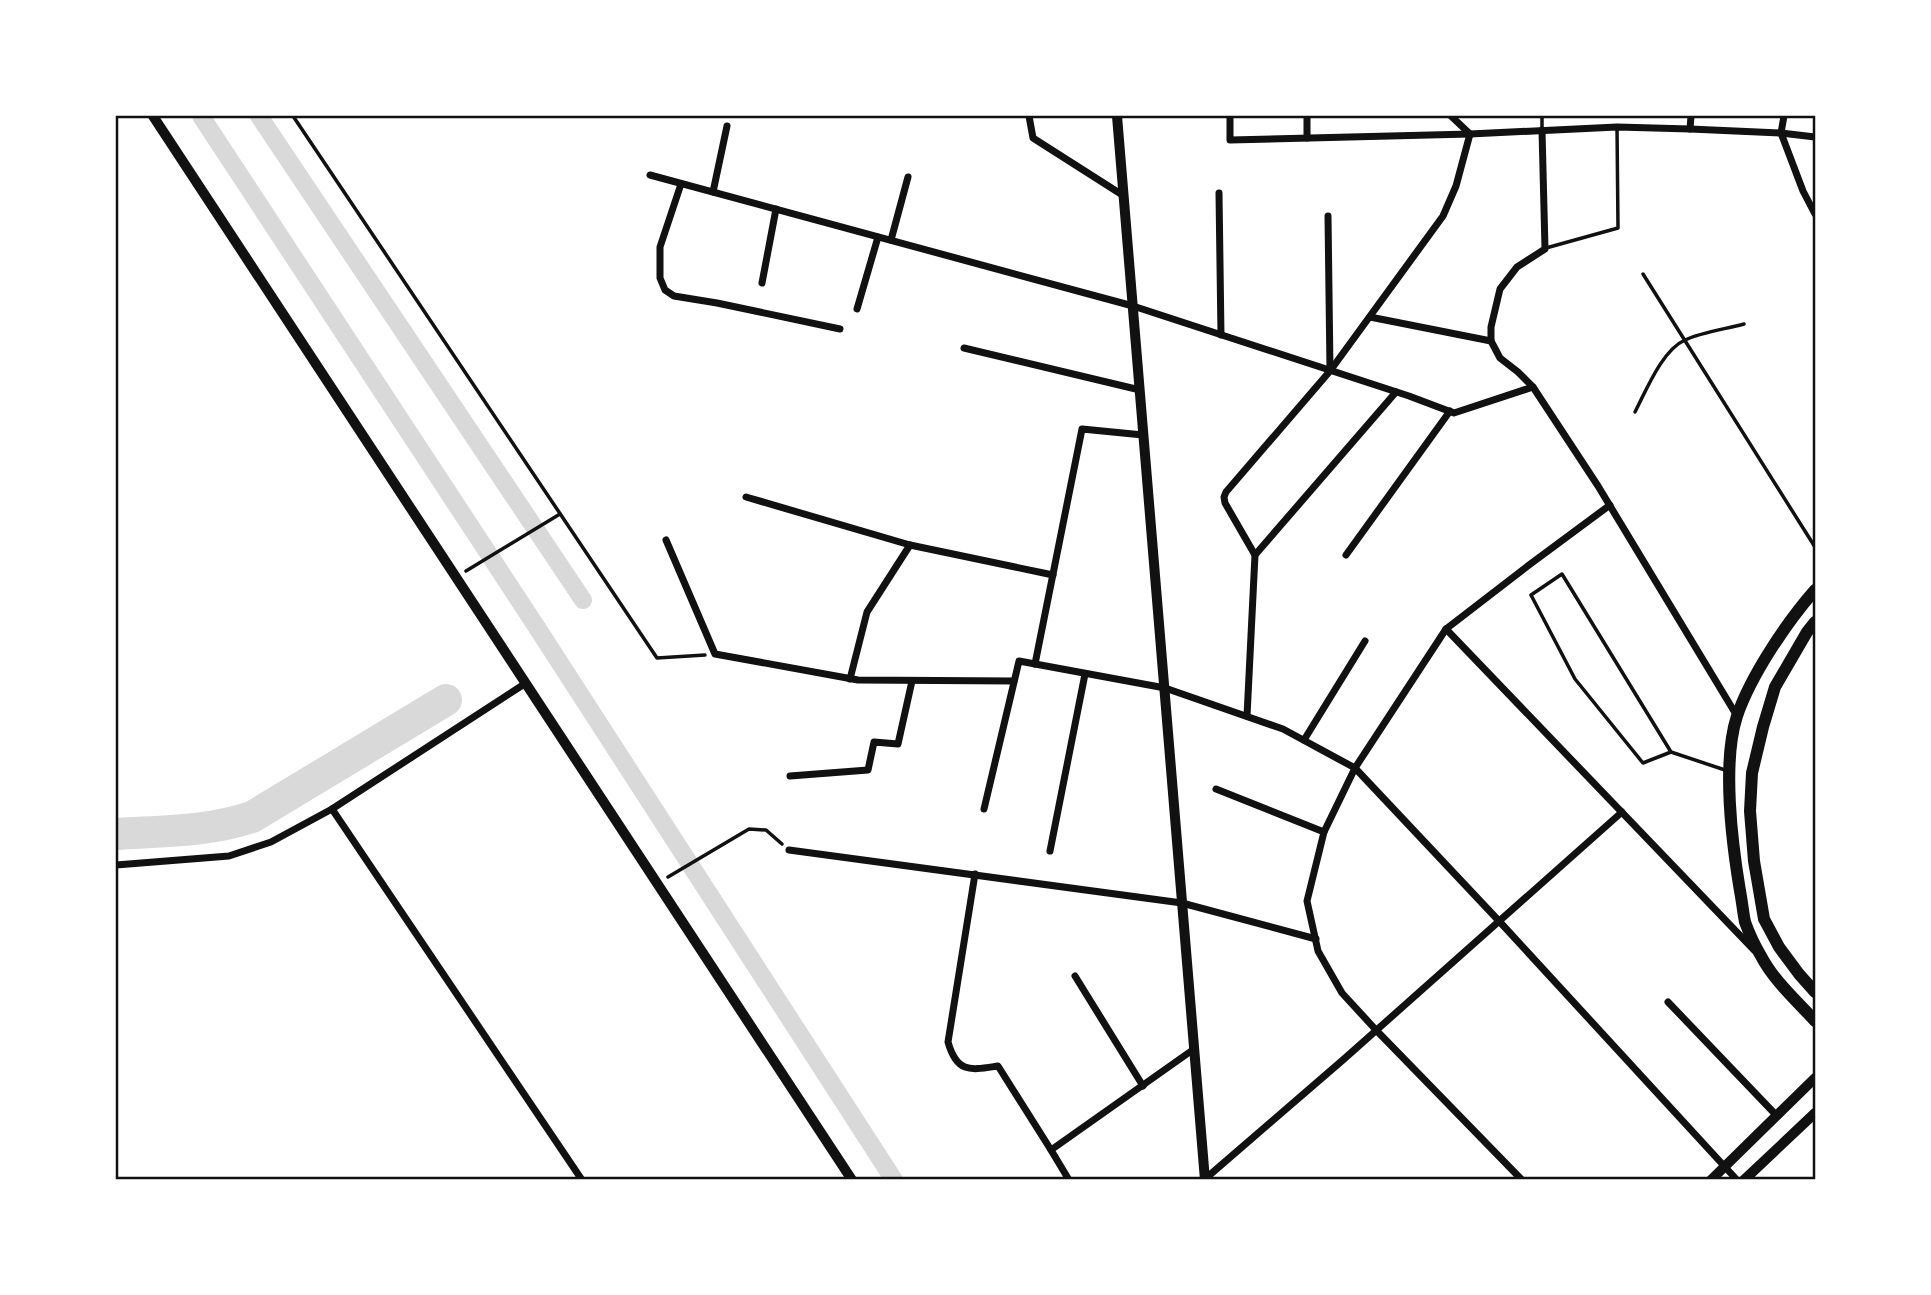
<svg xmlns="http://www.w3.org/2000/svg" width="1931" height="1295" viewBox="0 0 1931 1295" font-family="'PT Sans',sans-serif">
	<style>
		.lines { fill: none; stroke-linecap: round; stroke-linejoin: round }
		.canal { stroke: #d9d9d9; stroke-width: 18 }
		.river { stroke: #d9d9d9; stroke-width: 32 }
		.path { stroke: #111; stroke-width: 3.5 }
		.service { stroke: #111; stroke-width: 3.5 }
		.minor { stroke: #111; stroke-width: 7 }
		.secondary { stroke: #111; stroke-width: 10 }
		.primary { stroke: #111; stroke-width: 12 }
		.neatline { fill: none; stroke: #111; stroke-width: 2.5 }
	</style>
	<rect width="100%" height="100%" fill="#fff"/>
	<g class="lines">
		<g class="canal">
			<path d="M201,116L536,626L894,1180"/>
			<path d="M259,116L583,600"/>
		</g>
		<path class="river" d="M116,834C162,831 207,832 252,817L446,700"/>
		<g class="path">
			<path d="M293,116L657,658L705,655"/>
			<path d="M466,571L560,514"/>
			<path d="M668,877L749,829L766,830L782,844"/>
		</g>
		<g class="service">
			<path d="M1542,116V128"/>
			<path d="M1546,248L1618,228L1617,127"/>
			<path d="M1643,274L1815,547"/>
			<path d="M1635,412C1646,391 1662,350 1685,340C1702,332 1726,329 1744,324"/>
			<path d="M1671,752L1643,763L1575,679L1531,595L1562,574L1671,752L1725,770"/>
		</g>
		<g class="minor">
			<path d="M1029,116L1033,138L1124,196"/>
			<path d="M1230,116V140L1470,134L1617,127L1690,129L1781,133L1815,137"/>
			<path d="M1307,116V138"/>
			<path d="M1451,116L1470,134"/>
			<path d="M1784,116L1781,133L1803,191L1815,214"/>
			<path d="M1690,129L1691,116"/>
			<path d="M1542,130L1545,249L1517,267L1500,289L1491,327V341L1500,358L1518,372L1533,387L1598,486L1737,716"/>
			<path d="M650,175L1133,306L1409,396L1454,413L1533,387"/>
			<path d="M681,184L660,247V278L665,290L674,296L717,303L840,329"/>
			<path d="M713,192L727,126"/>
			<path d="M1219,193L1221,335"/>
			<path d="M1328,216L1330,370"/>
			<path d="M891,240L908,177"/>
			<path d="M762,283L776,209"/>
			<path d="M857,309L878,237"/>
			<path d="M1370,317L1491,341"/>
			<path d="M964,348L1140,390"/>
			<path d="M746,497L910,545L1053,575"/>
			<path d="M666,540L715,654L858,680L1014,681"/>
			<path d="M1255,555L1225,503L1224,497L1226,492L1330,371L1443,216L1456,186L1470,134"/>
			<path d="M1346,555L1450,411"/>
			<path d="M1446,629L1754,950"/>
			<path d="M1035,664L1082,429L1143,435"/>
			<path d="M850,679L867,612L910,545"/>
			<path d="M1247,716L1255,555L1396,392"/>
			<path d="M1304,740L1365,641"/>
			<path d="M790,776L868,770L874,742L898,744L912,681"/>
			<path d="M1216,789L1324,832"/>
			<path d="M332,809L582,1180"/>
			<path d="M984,809L1019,661L1165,688L1283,729L1355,768L1499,921L1737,1180"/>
			<path d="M789,850L1182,903L1316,939"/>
			<path d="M1050,851L1085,674"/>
			<path d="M116,865L229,856L271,842L332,809L526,683"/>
			<path d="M975,874L948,1042C957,1074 971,1070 998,1066L1051,1150"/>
			<path d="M1075,976L1143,1086"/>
			<path d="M1668,1002L1777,1116"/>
			<path d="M1205,1179L1344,1059L1622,812"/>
			<path d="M1069,1180L1051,1150L1194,1049"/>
			<path d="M1522,1180L1376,1030L1342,993L1318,951L1307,901L1324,832L1355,768L1446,629L1529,565L1610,505"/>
		</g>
		<g class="secondary">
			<path d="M153,116L852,1180"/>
			<path d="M1117,116L1205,1180"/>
			<path d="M1711,1180L1815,1078"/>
			<path d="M1744,1180L1815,1113"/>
		</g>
		<g class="primary">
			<path d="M1815,590C1787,622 1751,675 1737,716C1722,762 1732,843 1740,891C1742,901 1743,912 1745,922C1749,933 1755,946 1761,956C1774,981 1797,1001 1815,1021"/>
			<path d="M1815,622L1807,632L1775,687L1763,727L1752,773L1750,811L1754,861L1764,919L1779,947L1799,974L1815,992"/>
		</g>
	</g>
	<rect width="1931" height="1295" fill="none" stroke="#ffffff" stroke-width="234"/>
	<rect x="117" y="117" width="1697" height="1061" class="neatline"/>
</svg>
